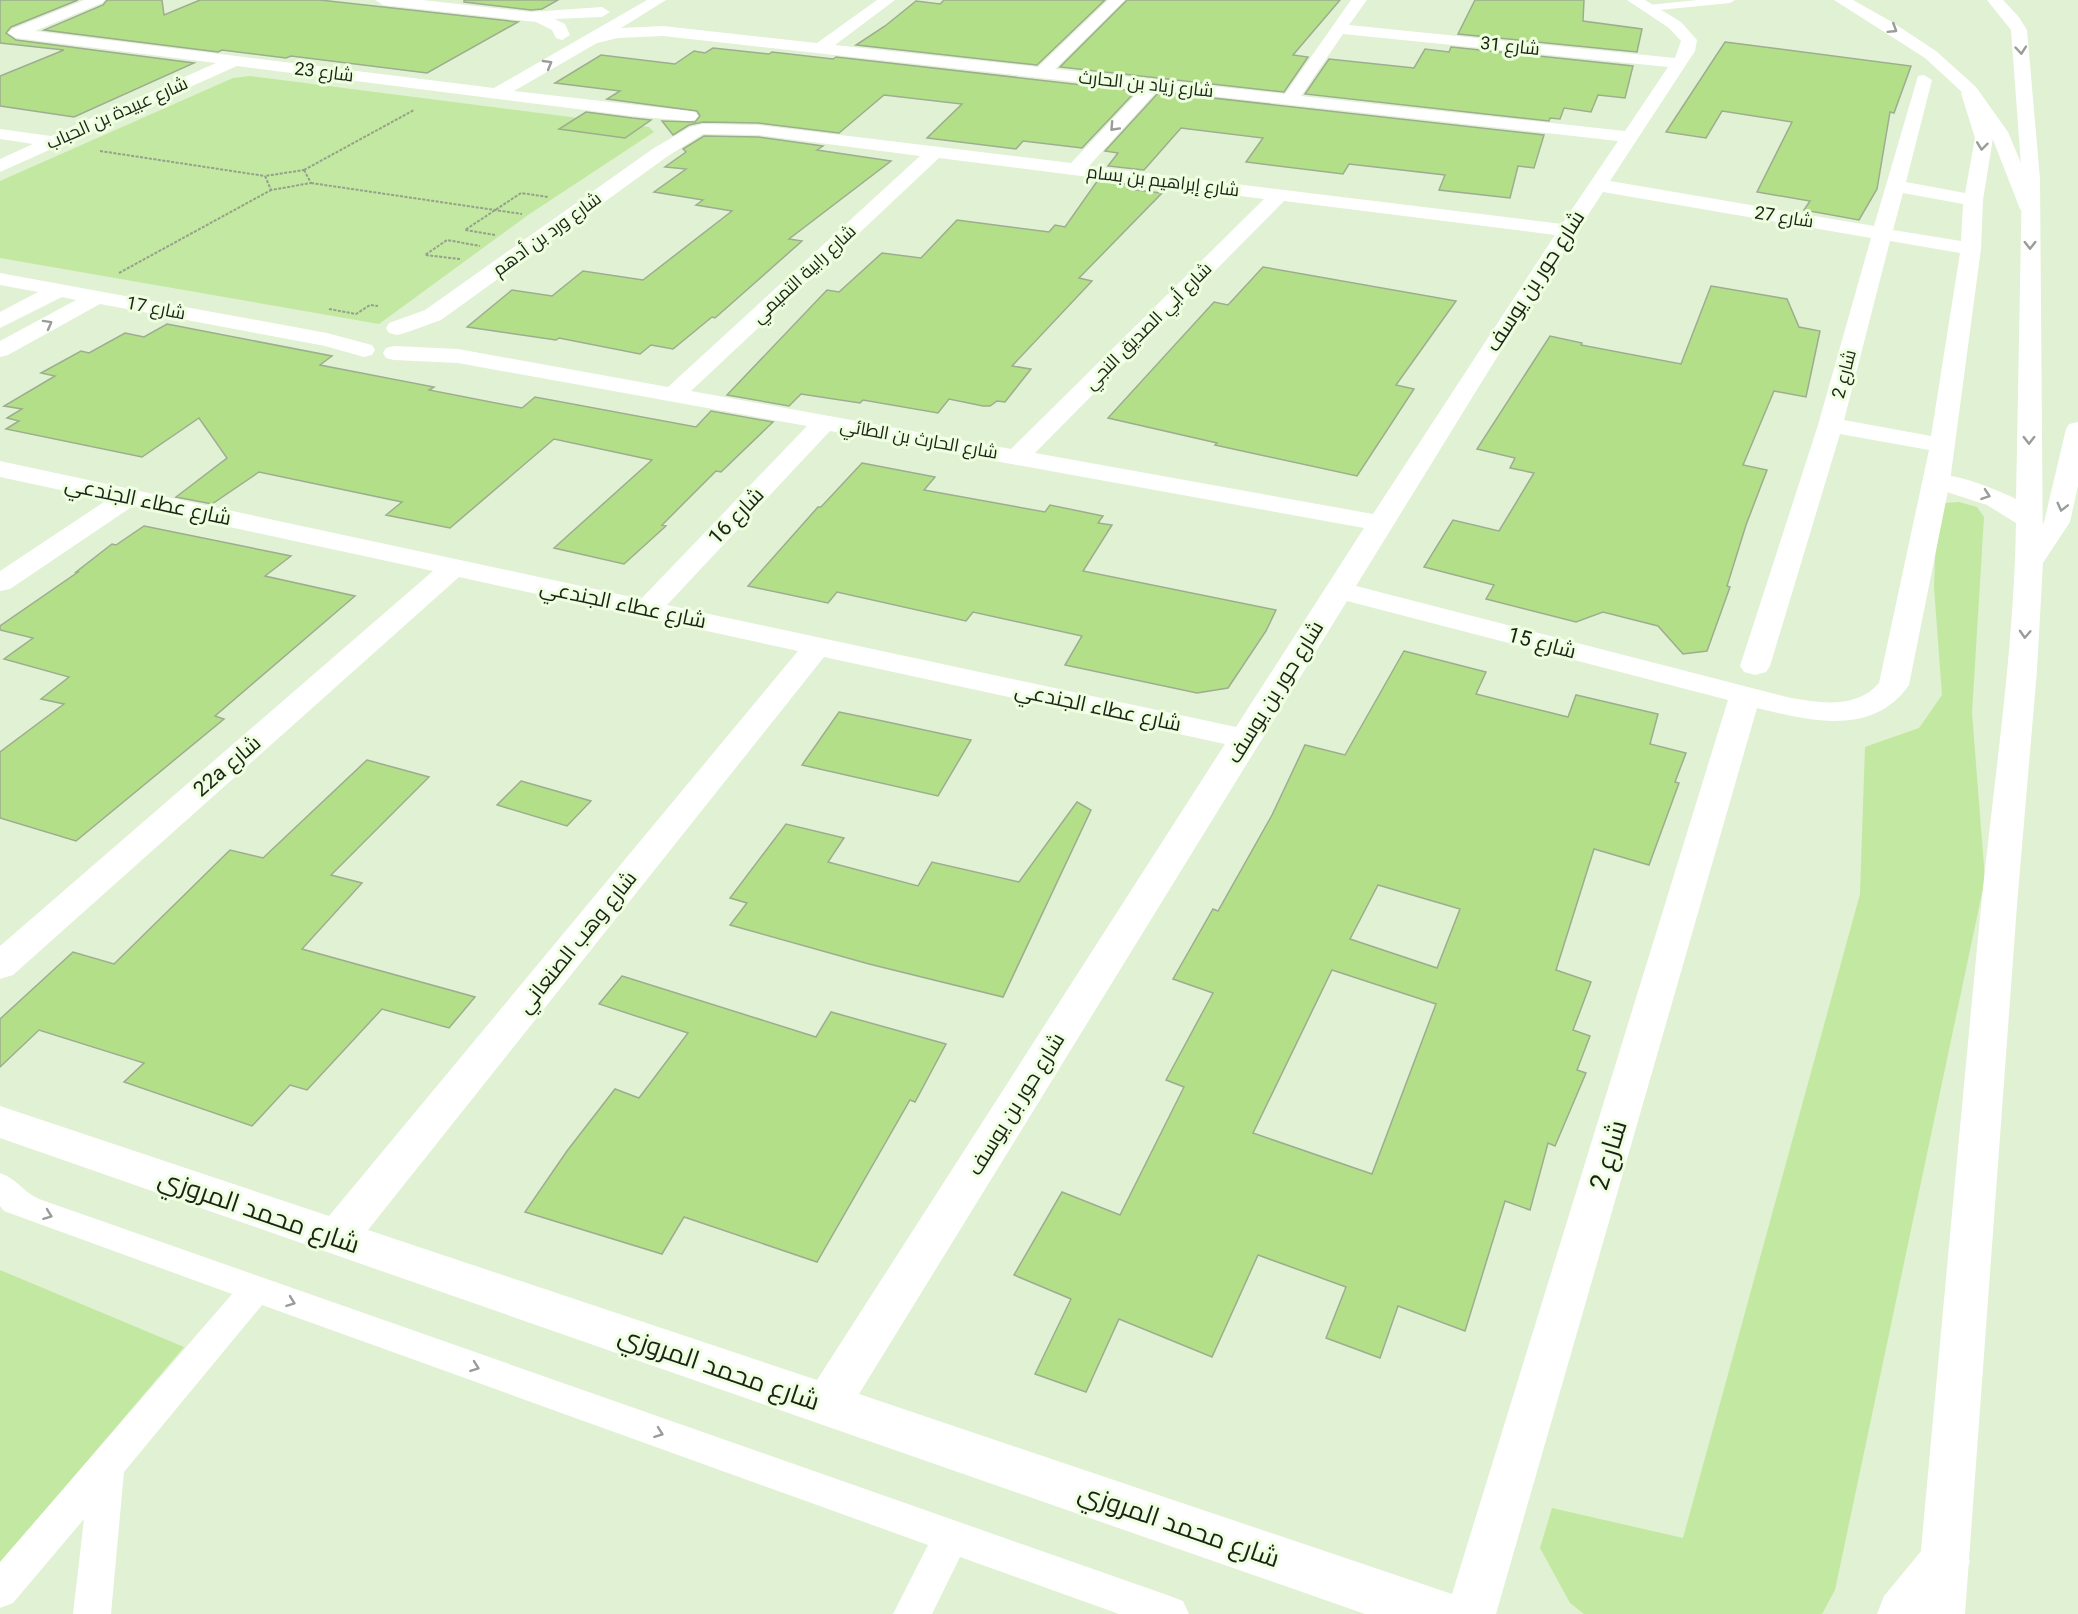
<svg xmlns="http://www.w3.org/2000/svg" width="2078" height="1614" viewBox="0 0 2078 1614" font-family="Roboto,Cairo,sans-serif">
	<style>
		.green { fill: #c3e8a1 }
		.building { fill: #b3df89; stroke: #9dad90; stroke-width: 1.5; fill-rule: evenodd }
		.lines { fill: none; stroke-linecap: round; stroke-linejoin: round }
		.path { stroke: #95a18b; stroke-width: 2; stroke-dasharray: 3 1.5; stroke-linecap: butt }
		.service { fill: #fff; fill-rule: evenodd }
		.minor { fill: #fff; fill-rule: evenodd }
		.primary { fill: #fff; fill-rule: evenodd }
		.trunk { fill: #fff; fill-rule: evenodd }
		.motorway { fill: #fff; fill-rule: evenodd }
		.oneway { stroke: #999c97 }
		.labels { text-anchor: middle; stroke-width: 6; stroke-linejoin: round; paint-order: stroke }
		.far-street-label { font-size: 18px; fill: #1c2217; stroke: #eeffe0 }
		.street-label { font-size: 21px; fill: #1c2217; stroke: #eeffe0 }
		.near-street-label { font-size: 26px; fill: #1c2217; stroke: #eeffe0 }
	</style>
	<rect width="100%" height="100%" fill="#e1f1d3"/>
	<g class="green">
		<path d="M250,76L649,127L654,132L528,215L379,324L0,258V181L233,78Z"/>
		<path d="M1959,502L1977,507L1984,517L1972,713L1985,879L1835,1590L1822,1614H1584L1570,1603L1540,1548L1552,1508L1683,1538L1860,894L1865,747L1919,728L1942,695L1934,587L1937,508L1945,503Z"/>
		<path d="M0,1270L184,1347L0,1564Z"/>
	</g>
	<g class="building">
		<path d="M0,0H78L11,27L6,33L16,40L194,63L74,117L0,106V76L64,50L0,43Z"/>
		<path d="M107,0H162L164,15L200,0H320L518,22L427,73L291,56L286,58L222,50L218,52L44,30L103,5Z"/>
		<path d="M464,0H558L542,9L531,10L464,2Z"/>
		<path d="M944,0H1105L1037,65L856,45L885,26L916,1L940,4Z"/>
		<path d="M1127,0H1340L1293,55L1308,57L1284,92L1060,67Z"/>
		<path d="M1475,0H1584L1583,21L1642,29L1637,52L1458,34Z"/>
		<path d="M1725,42L1911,66L1894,113L1890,112L1877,189L1859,220L1804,210L1810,201L1757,192L1792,122L1722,111L1706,138L1666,132Z"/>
		<path d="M1451,47L1633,66L1625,98L1598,95L1591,112L1564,108L1560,119L1550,118L1549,121L1305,94L1329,59L1414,68L1425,49L1449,52Z"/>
		<path d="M713,48L769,54L772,52L833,59L836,57L1136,91L1082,148L1023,141L1016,149L927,138L962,104L884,95L839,133L758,123L703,122L689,125L673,135L662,121L695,122L700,116L697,111L607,99L620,91L555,83L601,55L675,64L694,51L705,53Z"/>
		<path d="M1159,92L1544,135L1534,168L1518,166L1510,198L1439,190L1445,175L1349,164L1343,174L1246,162L1263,138L1181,128L1144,170L1108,166L1118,153L1105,151Z"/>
		<path d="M586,112L632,118L651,120L625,138L559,129Z"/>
		<path d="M704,136L758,137L823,146L817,150L891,161L789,239L802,241L715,318L712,317L673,349L651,345L640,354L559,338L556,340L467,327L512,290L552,296L583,271L643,280L732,211L696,205L703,200L654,192L686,169L665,167L686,152L683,149Z"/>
		<path d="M1098,180L1132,185L1128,189L1162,193L1079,278L1092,281L1012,366L1031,369L1005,402L997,401L990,406H983L949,399L938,413L863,400L860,403L801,394L789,406L727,395L827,290L839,292L882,253L921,258L957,220L1049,232L1055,225L1065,227Z"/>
		<path d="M1263,267L1456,301L1396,385L1414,389L1357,476L1215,445L1217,443L1108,418L1214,302L1228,305Z"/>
		<path d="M1711,286L1787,299L1799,327L1820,331L1806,397L1774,391L1743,465L1767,470L1746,525L1727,586L1730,587L1707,651L1683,654L1658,626L1603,612L1576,622L1486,599L1494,585L1424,567L1453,520L1499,531L1534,473L1510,468L1515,458L1477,449L1550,336L1582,343L1581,345L1681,364Z"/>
		<path d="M167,324L332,356L320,365L434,387L429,390L522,408L535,397L696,427L711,411L773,422L721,472L716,471L662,525L666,526L624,564L554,548L652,460L554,439L450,528L386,515L402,502L259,472L212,504L176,497L227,458L199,418L142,457L6,429L19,421L7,418L22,409L4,406L55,376L41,373L81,351L89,353L125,333L144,337Z"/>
		<path d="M862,463L935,477L924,490L1045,512L1050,505L1103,516L1098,523L1112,525L1083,571L1276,610L1266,631L1228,688L1197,693L1065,665L1082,636L973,612L966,621L837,592L828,603L748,586L818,507H821Z"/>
		<path d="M144,526L291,556L265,576L355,596L215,716L224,719L76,841L0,818V752L64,704L41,699L69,677L4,659L33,638L0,630V626L78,572H76L112,544L116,545Z"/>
		<path d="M1404,651L1486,672L1476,694L1568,717L1576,695L1658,714L1650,744L1686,753L1675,782L1679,783L1649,865L1594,849L1556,970L1591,982L1573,1030L1590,1036L1577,1070L1586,1073L1555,1146L1548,1143L1530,1210L1505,1201L1465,1331L1398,1306L1380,1358L1326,1338L1346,1287L1258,1255L1212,1357L1119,1319L1086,1392L1035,1374L1071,1299L1014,1275L1062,1192L1120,1215L1184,1087L1166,1080L1213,993L1173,979L1213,909L1218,911L1272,815L1305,745L1345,755ZM1378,885L1460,909L1437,968L1350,939ZM1332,970L1436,1004L1372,1174L1253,1133Z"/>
		<path d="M839,712L878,720L971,740L938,796L802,765Z"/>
		<path d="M367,760L429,777L331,875L362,883L302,949L475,997L449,1028L382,1009L307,1090L290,1085L252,1126L124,1082L144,1063L39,1030L0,1067V1019L73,952L114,964L230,850L263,858Z"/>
		<path d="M521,781L591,801L567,826L497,805Z"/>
		<path d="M1077,802L1091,810L1003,997L869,964L730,925L747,903L730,898L786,824L844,838L828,862L918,886L932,862L1019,882Z"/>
		<path d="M622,976L816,1037L831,1012L946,1044L915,1102L910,1100L817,1262L684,1217L662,1254L525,1212L567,1151L615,1089L639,1098L688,1033L599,1004Z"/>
	</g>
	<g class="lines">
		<g class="path">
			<path d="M100,151L265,176"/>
			<path d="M304,170L414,110"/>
			<path d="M304,170L311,183L271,190L265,176Z"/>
			<path d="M311,183L522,214"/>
			<path d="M495,235L465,230L521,193L548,197"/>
			<path d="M460,259L425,255L447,240L480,246"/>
			<path d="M119,273L271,190"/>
			<path d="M329,309L356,314L370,305L378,306"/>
		</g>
		<g class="service">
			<path d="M1697,0H1735L1730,3L1649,11L1643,8L1649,5Z"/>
			<path d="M0,1173C16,1178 23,1192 39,1199L1170,1596L1183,1601L1189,1614H1119L960,1557L932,1614H893L928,1545L262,1305L124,1472L111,1614H73L84,1519L13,1603L0,1608V1562L232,1294L4,1211L0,1206Z"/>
		</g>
		<g class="minor">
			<path d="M84,0H105L102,3L35,31L494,88L647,0H666L621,28L663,26L817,43L877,0H895L835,45L1038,67L1108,0H1125L1055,69L1285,94L1351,0H1367L1349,25L1675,58L1681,41L1669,28L1627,0H1645L1681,22L1697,40L1695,51L1610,181L1874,226L1918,76L1924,75L1932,80L1906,182L1965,193L1975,138L1961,93L1964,89H1976L1993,138L1983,200L1981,249L1950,481L1909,685C1873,737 1809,721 1757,708L1496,1614H1365L0,1138V1106L329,1216L798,651L459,577L13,975L0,979V946L433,571L133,506L10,589L0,591V571L107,500L0,477V461L641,599L807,426L458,363L394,360L386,358L383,353L386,348L394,346L458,349L668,387L920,156L758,135L703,134L668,156L441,320L405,333L397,335L389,333L386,328L389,323L425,310L654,148L690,127L703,124L758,125L1071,163L1141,89L663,36L618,38L597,43L514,91L689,111L695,112L698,116L695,120L689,121L632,116L237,66L0,172V159L33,144L0,139V129L51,136L216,63L16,38L8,33L12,29ZM1343,34L1668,67L1625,131L1301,96ZM1158,90L1618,141L1562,224L1089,166ZM939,158L1264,199L1011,449L691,391ZM1603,192L1871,238L1818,425L1740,666L1744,672L1755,675L1766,672L1770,666L1840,434L1929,450L1879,683C1856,709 1822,703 1791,698L1356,586L1523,315ZM1903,193L1963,204L1961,241L1893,230ZM1284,201L1555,235L1373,514L1035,453ZM1890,241L1960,253L1931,436L1844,420ZM830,431L1364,528L1236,727L667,605ZM1347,601L1728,700L1452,1594L859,1394ZM824,657L1225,744L817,1380L368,1230Z"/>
			<path d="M375,0H422L531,12L602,7L610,12L602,17L555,19L565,24L570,35L562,40L556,38L552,30L536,22L383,5Z"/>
			<path d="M0,273L327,333L372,345L375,350L372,355L364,357L325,346L100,304L8,355L0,357V341L76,300L62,297L0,328V312L38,292L0,285Z"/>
			<path d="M1945,1537L1963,1544L1970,1561L1963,1578L1934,1614H1877L1884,1596L1927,1544Z"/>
		</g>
		<path class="primary" d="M1987,0H2003L2018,16L2027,30L2040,179L2043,563L2037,670L2017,905L1965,1614H1915C1937,1378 1958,1143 1981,907C1994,779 2014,652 2016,523L1987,505L1928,486L1924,481L1928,476C1950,470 1995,489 2016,499L2022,179L2011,30Z"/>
		<path class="trunk" d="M1834,0H1853L1892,22L1936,51L1976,87L2008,132L2040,209L2037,213H2023L2020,209L1990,132L1964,94L1925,58Z"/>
		<path class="motorway" d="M2078,422V486L2070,522L2039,569L2029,571L2019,569L2015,563L2044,522L2066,429L2069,424Z"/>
	</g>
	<defs><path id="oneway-chevron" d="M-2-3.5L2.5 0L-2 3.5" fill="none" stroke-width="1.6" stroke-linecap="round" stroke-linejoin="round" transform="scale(1.5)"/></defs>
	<g class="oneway">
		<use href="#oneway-chevron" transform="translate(1893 29) rotate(32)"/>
		<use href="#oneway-chevron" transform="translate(2021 50) rotate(85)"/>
		<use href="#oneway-chevron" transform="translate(548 64) rotate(-30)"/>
		<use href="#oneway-chevron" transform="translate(1114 127) rotate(133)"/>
		<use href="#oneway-chevron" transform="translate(1982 146) rotate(97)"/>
		<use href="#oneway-chevron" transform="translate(2030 245) rotate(90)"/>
		<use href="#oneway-chevron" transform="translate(48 324) rotate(-29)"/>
		<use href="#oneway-chevron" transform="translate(2029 440) rotate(90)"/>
		<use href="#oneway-chevron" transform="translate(1986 495) rotate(19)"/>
		<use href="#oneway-chevron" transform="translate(2062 507) rotate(104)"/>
		<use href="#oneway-chevron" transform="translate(2025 634) rotate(93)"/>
		<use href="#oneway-chevron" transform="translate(48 1215) rotate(20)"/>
		<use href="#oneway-chevron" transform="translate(291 1302) rotate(20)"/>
		<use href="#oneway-chevron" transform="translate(475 1367) rotate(20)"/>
		<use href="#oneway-chevron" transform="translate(659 1433) rotate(20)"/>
	</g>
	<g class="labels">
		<g class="far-street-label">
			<text transform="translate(1510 46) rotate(6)" y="6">شارع 31</text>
			<text transform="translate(324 72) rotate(7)" y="6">شارع 23</text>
			<text transform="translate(1146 84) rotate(6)" y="6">شارع زياد بن الحارث</text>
			<text transform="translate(117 113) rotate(-24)" y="6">شارع عبيدة بن الحباب</text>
			<text transform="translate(1163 181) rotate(7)" y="6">شارع إبراهيم بن بسام</text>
			<text transform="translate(1784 217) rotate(9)" y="6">شارع 27</text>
			<text transform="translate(547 234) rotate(-36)" y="6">شارع ورد بن أدهم</text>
			<text transform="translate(804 274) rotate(-43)" y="6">شارع رابية التميمي</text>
			<text transform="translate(156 308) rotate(11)" y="6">شارع 17</text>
			<text transform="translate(1148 326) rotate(-45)" y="6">شارع أبي الصديق النجي</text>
			<text transform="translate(1844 374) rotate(-75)" y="6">شارع 2</text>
			<text transform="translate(919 439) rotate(10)" y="6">شارع الحارث بن الطائي</text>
		</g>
		<g class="street-label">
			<text transform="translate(1535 281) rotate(-57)" y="7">شارع حور بن يوسف</text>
			<text transform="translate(148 501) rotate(12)" y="7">شارع عطاء الجندعي</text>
			<text transform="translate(736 516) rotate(-46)" y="7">شارع 16</text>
			<text transform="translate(623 604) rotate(12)" y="7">شارع عطاء الجندعي</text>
			<text transform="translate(1542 643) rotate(15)" y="7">شارع 15</text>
			<text transform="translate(1275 692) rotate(-58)" y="7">شارع حور بن يوسف</text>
			<text transform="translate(1098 707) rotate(12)" y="7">شارع عطاء الجندعي</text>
			<text transform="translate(227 766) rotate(-41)" y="7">22a شارع</text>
			<text transform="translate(577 942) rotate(-51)" y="7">شارع وهب الصنعاني</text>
			<text transform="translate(1016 1104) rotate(-58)" y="7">شارع حور بن يوسف</text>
		</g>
		<g class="near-street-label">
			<text transform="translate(1608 1155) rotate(-73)" y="9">شارع 2</text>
			<text transform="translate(259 1211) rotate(19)" y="9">شارع محمد المروزي</text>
			<text transform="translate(719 1368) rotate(19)" y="9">شارع محمد المروزي</text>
			<text transform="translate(1179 1525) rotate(19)" y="9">شارع محمد المروزي</text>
		</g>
	</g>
</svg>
